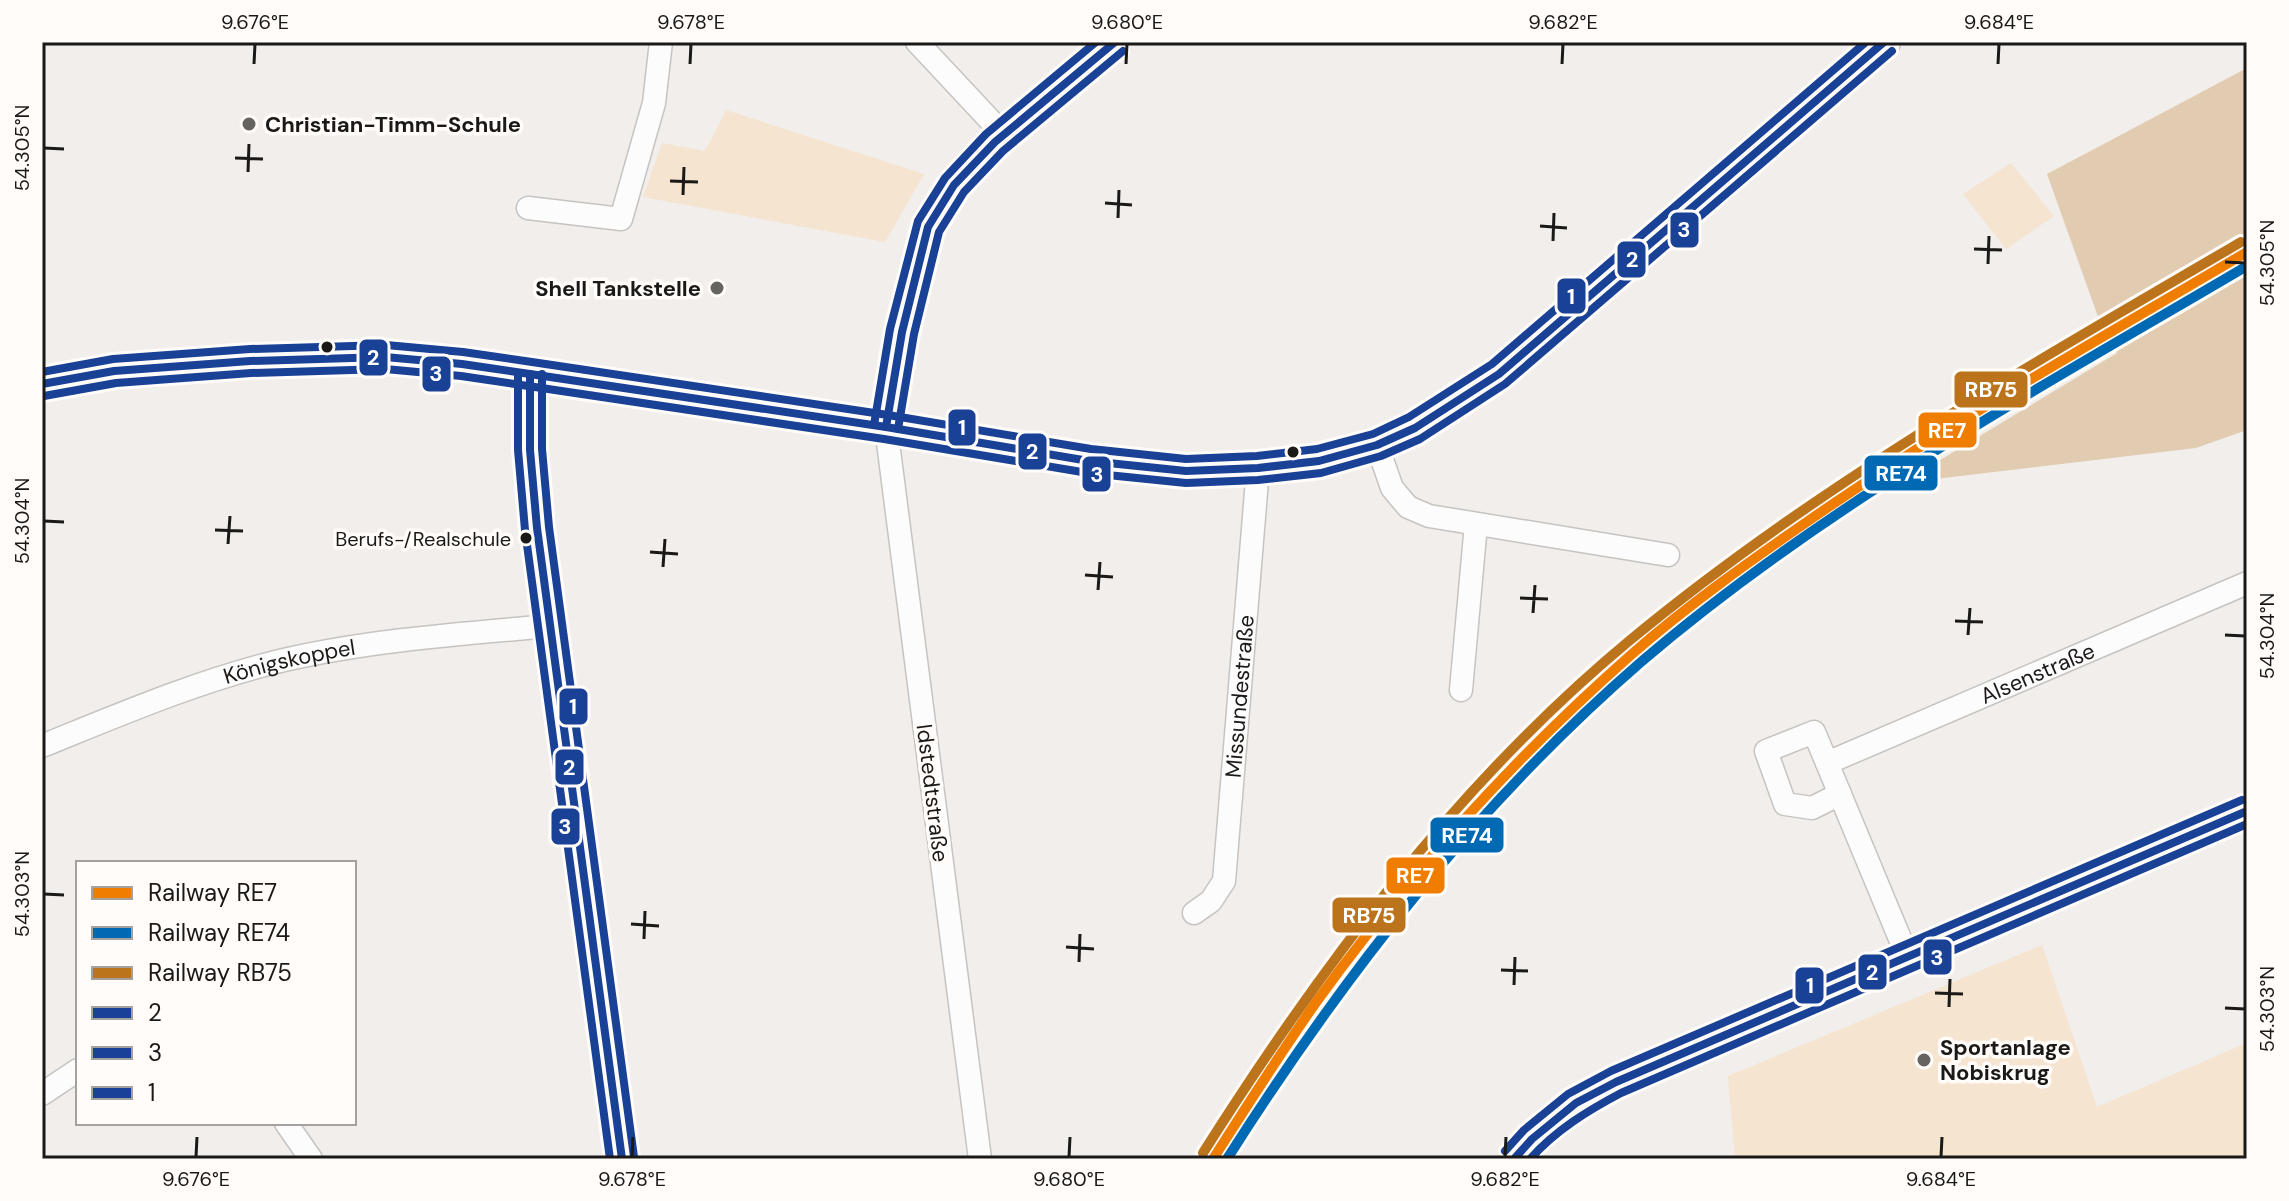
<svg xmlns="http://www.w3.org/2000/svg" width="2289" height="1201" viewBox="0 0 2289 1201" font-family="'DM Sans',sans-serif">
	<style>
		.green { fill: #f5e4d0 }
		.forest { fill: #e2ccb1 }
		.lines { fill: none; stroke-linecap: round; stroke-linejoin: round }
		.street-casing { stroke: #c6c4c1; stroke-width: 25 }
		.secondary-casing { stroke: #c6c4c1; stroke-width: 35 }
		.street { stroke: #fdfcfc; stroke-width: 22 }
		.secondary { stroke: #fdfcfc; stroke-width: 32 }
		.bus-1-casing { stroke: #fffcfa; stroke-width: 14 }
		.bus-2-casing { stroke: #fffcfa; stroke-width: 14 }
		.bus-3-casing { stroke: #fffcfa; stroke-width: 14 }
		.bus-1 { stroke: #194196; stroke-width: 8 }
		.bus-2 { stroke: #194196; stroke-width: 8 }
		.bus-3 { stroke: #194196; stroke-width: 8 }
		.rail-1-casing { stroke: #fffcfa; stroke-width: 16 }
		.rail-2-casing { stroke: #fffcfa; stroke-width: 16 }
		.rail-3-casing { stroke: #fffcfa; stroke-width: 16 }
		.rail-1 { stroke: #ef7d00; stroke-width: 10 }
		.rail-2 { stroke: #0069b4; stroke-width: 10 }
		.rail-3 { stroke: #bb741b; stroke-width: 10 }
		.ticks { fill: none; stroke: #1b1917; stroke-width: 3 }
		.poi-dot { fill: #666461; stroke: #fffcfa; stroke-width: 3 }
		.bus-dot { fill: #1b1917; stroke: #fffcfa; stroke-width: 3 }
		.labels { text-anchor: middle; stroke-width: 7; stroke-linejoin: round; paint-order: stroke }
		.bus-label { font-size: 20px; fill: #1b1917; stroke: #fffcfa; text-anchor: end }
		.poi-label { font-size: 22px; font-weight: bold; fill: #1b1917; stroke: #fffcfa; text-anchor: start }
		.street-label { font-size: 22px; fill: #1b1917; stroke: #fffcfa }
		.line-badge { stroke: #fffcfa; stroke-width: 3 }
		.badge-label { font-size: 22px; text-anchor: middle; font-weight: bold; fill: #fff }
		.neatline { fill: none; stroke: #1b1917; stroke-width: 3 }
		.ticks-label { font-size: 20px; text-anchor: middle; fill: #1b1917 }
	</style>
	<rect width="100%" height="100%" fill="#f1eeeb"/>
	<g class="green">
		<path d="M726,110L924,174L885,242L643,197L662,143L705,151Z"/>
		<path d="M2011,163L2054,216L2006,249L1963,194Z"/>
		<path d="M2042,945L2097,1107L2247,1043V1159H1735L1728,1076Z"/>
	</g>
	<path class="forest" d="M2247,68V430L2196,448L1902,483L2117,353L2101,325L2047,174Z"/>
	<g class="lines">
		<defs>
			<g id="street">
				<path d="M917,42L1004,135"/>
				<path d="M528,208L621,219L654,103L661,42"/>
				<path d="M530,374C525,473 544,583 557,683C578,842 599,1000 622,1159"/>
				<path d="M1377,445L1392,488L1408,507L1429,516L1668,555"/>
				<path d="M1461,690L1476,524"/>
				<path id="s1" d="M42,746C121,714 200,680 284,660C371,640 461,634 550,626"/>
				<path d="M1827,763L1814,732L1766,751L1785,804L1812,808L1840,794"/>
				<path id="s2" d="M1194,913L1211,901L1224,881L1258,468"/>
				<path id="s3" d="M1908,958L1827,763L2247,583"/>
				<path d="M42,1094L78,1070"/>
				<path d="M286,1123L311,1159"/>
				<path d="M980,1159L886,427L902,332L928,227L954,185L995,142L1115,42"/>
				<path d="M1514,1159L1532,1139L1576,1103L1616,1082L2247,811"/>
			</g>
			<path id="secondary" d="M42,384L114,371L250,361L385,357L462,364L530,374L886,427L1089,461L1186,471L1258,468L1319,461L1377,445L1415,428L1499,374L1884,42"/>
		</defs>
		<use href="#street" class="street-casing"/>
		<use href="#secondary" class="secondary-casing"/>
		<use href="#street" class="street"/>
		<use href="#secondary" class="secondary"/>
		<defs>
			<g id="bus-1">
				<path d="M530,374V450L537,528L622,1159"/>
				<path d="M42,384L114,371L250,361L385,357L462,364L530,374L886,427L1089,461L1186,471L1258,468L1319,461L1377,445L1415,428L1499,374L1884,42"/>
				<path d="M886,427L902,332L928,227L954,185L995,142L1115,42"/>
				<path d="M1514,1159L1532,1139L1576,1103L1616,1082L2247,811"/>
			</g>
			<g id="bus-2">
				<path d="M518,374V450L525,530L610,1159"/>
				<path d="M44,396L116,383L251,373L385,369L461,376L528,386L884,439L1088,473L1186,483L1258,480L1321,473L1381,456L1420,439L1505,384L1892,51"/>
				<path d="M898,429L914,334L939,232L964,192L1003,151L1123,51"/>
				<path d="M1530,1159C1556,1130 1587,1111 1621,1093L2247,824"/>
			</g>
			<g id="bus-3">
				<path d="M42,372L113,359L250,349L386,345L463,352L532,362L888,415L1091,449L1186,459L1257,456L1317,449L1373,434L1409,417L1492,364L1866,42"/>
				<path d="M542,374V449L549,527L634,1157"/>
				<path d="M874,425L890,329L918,221L945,178L986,134L1096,42"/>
				<path d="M1505,1151L1524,1130L1568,1094L1611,1071L2242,800"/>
			</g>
		</defs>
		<use href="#bus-1" class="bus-1-casing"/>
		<use href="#bus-2" class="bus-2-casing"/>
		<use href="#bus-3" class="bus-3-casing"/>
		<use href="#bus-1" class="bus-1"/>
		<use href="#bus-2" class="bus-2"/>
		<use href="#bus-3" class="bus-3"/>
		<defs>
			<path id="rail-1" d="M1213,1159C1247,1106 1281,1052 1317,1001C1409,874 1514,758 1632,654C1688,605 1750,561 1811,519C1951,422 2100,339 2247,252"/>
			<path id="rail-2" d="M1227,1159C1344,975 1475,806 1641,662C1824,505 2040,388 2247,266"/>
			<path id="rail-3" d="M1203,1153C1322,965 1457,784 1629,641C1817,485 2031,365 2241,242"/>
		</defs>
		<use href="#rail-1" class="rail-1-casing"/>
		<use href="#rail-2" class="rail-2-casing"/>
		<use href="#rail-3" class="rail-3-casing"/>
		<use href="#rail-1" class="rail-1"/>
		<use href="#rail-2" class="rail-2"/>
		<use href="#rail-3" class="rail-3"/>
	</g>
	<path class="ticks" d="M254,64L255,44M690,64L691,44M1126,64L1127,44M1562,64L1563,44M1998,64L1999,44M44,148L64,149M235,158L263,159M248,172L249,144M670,181L698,182M683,195L684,167M1105,203L1132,205M1118,218L1119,190M1540,226L1567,228M1553,241L1554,213M1974,249L2002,250M2225,262L2245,263M1988,264L1989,236M44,521L64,522M215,530L243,531M228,544L230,516M650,552L678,554M663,567L665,539M1085,575L1113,577M1098,590L1100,562M1520,598L1548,599M1533,613L1535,585M1955,621L1983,622M1968,635L1970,608M2225,635L2245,636M44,894L64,895M631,924L659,926M644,939L645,911M1066,947L1094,949M1079,962L1080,934M1501,970L1528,971M1514,985L1515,957M1935,993L1963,994M1949,1007L1950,979M2225,1008L2245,1009M196,1157L197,1137M632,1157L633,1137M1069,1157L1070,1137M1505,1157L1506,1137M1941,1157L1942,1137"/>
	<g class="poi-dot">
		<circle cx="249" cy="124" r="8"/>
		<circle cx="717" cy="288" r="8"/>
		<circle cx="1924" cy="1060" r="8"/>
	</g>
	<g class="bus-dot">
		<circle cx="327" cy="347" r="7"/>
		<circle cx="1293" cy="452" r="7"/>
		<circle cx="526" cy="538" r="7"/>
	</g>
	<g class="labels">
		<g class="bus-label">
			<text x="511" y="546">Berufs-/Realschule</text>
		</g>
		<g class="poi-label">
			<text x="265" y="132">Christian-Timm-Schule</text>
			<text x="701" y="296" text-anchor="end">Shell Tankstelle</text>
			<text x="1940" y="1055">Sportanlage<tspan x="1940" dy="25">Nobiskrug</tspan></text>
		</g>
		<g class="street-label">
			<text dy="8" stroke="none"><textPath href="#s1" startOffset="262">Königskoppel</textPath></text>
			<text dy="8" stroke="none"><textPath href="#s3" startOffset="440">Alsenstraße</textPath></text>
			<text dy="8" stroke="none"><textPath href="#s2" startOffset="230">Missundestraße</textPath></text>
			<text transform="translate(933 793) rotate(83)" y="8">Idstedtstraße</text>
		</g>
	</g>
	<g class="line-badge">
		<rect x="1669" y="211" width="31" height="38" rx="8" fill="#194196"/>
		<rect x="1616" y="240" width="31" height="39" rx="8" fill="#194196"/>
		<rect x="1556" y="277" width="31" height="38" rx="8" fill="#194196"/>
		<rect x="358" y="338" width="31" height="39" rx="8" fill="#194196"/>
		<rect x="421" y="355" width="31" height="38" rx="8" fill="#194196"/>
		<rect x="1953" y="370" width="76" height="39" rx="8" fill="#bb741b"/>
		<rect x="947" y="408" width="30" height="39" rx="8" fill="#194196"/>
		<rect x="1917" y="411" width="61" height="38" rx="8" fill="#ef7d00"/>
		<rect x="1017" y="432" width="31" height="39" rx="8" fill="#194196"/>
		<rect x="1863" y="454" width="76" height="38" rx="8" fill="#0069b4"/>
		<rect x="1081" y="455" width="31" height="38" rx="8" fill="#194196"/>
		<rect x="558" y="687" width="31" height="39" rx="8" fill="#194196"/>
		<rect x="554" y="748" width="31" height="38" rx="8" fill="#194196"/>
		<rect x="550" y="807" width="31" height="39" rx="8" fill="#194196"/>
		<rect x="1429" y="816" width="76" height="38" rx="8" fill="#0069b4"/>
		<rect x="1385" y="856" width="61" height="39" rx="8" fill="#ef7d00"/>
		<rect x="1331" y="896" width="76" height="38" rx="8" fill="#bb741b"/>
		<rect x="1922" y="938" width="31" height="38" rx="8" fill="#194196"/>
		<rect x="1857" y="953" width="31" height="38" rx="8" fill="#194196"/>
		<rect x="1794" y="966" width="31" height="39" rx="8" fill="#194196"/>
	</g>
	<g class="badge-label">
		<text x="1684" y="237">3</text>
		<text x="1632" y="267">2</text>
		<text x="1571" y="304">1</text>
		<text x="373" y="365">2</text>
		<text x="436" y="381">3</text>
		<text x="1991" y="397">RB75</text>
		<text x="962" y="435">1</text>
		<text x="1947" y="438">RE7</text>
		<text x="1032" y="459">2</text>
		<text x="1901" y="481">RE74</text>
		<text x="1097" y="482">3</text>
		<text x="573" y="714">1</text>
		<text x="569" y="775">2</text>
		<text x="565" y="834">3</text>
		<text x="1467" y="843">RE74</text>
		<text x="1415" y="883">RE7</text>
		<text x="1369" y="923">RB75</text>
		<text x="1937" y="965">3</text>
		<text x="1872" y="980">2</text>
		<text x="1810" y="993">1</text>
	</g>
	<rect width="2289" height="1201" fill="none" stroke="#fffcfa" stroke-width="88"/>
	<rect x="76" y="861" width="280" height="264" fill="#fffcfa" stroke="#a4a19f" stroke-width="2"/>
	<rect x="92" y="887" width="40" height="12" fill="#ef7d00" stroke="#a4a19f" stroke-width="2"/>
	<text x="148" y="901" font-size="24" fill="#1b1917">Railway RE7</text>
	<rect x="92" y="927" width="40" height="12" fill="#0069b4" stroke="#a4a19f" stroke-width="2"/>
	<text x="148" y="941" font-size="24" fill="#1b1917">Railway RE74</text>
	<rect x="92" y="967" width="40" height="12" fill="#bb741b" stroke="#a4a19f" stroke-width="2"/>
	<text x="148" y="981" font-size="24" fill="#1b1917">Railway RB75</text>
	<rect x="92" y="1007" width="40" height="12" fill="#194196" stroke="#a4a19f" stroke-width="2"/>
	<text x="148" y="1021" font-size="24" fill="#1b1917">2</text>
	<rect x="92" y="1047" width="40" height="12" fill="#194196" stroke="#a4a19f" stroke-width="2"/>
	<text x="148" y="1061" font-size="24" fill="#1b1917">3</text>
	<rect x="92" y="1087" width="40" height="12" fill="#194196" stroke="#a4a19f" stroke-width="2"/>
	<text x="148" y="1101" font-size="24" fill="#1b1917">1</text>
	<rect x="44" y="44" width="2201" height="1113" class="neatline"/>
	<g class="ticks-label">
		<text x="255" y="29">9.676°E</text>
		<text x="691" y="29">9.678°E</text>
		<text x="1127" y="29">9.680°E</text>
		<text x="1563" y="29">9.682°E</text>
		<text x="1999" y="29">9.684°E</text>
		<text transform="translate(22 148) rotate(-90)" y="7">54.305°N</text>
		<text transform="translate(2267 263) rotate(-90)" y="7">54.305°N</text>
		<text transform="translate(22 521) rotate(-90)" y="7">54.304°N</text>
		<text transform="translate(2267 636) rotate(-90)" y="7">54.304°N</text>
		<text transform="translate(22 894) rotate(-90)" y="7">54.303°N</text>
		<text transform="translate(2267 1009) rotate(-90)" y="7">54.303°N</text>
		<text x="196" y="1186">9.676°E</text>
		<text x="632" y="1186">9.678°E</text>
		<text x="1069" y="1186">9.680°E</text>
		<text x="1505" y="1186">9.682°E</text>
		<text x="1941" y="1186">9.684°E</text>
	</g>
</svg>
